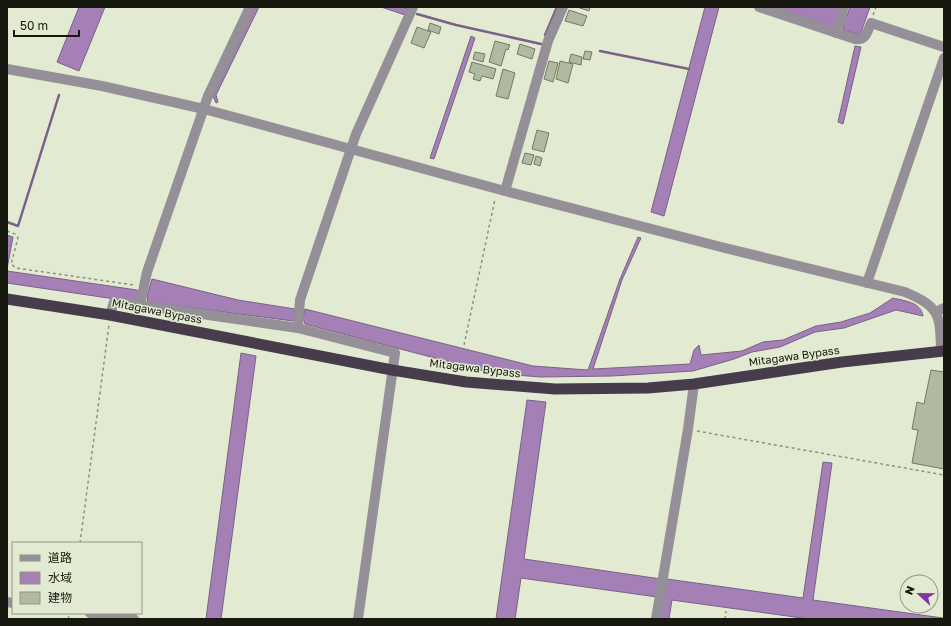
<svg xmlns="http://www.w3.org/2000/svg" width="951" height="626" viewBox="0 0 951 626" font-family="'Golos Text','Noto Sans JP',sans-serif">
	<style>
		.water { fill: #a480b7; stroke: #7a6185 }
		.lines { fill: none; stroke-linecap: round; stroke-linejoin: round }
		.stream { stroke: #7a6185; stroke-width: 2.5 }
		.building { fill: #b1b9a1; stroke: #737963 }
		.path { stroke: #8c917f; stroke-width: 1.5; stroke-dasharray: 3 3; stroke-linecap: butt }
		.minor { stroke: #958f98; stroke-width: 10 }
		.tertiary { stroke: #958f98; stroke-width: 10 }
		.trunk { stroke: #463c4c; stroke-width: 11 }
		.labels { text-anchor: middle; stroke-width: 3; stroke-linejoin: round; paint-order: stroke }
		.street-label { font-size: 11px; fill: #171910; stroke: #e3ead2 }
	</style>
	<rect width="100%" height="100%" fill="#e3ead2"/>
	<g class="water">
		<path d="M79,7H105L79,71L57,62Z"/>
		<path d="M255,7H259L216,95L218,102L216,103L213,96Z"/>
		<path d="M381,7H402L408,9L405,15Z"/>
		<path d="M705,7H719L664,216L651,212Z"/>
		<path d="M773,7H835L839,8L838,13L847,16L850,7H870L860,35L843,30L844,26L835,23L833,27Z"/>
		<path d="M471,36L475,38L434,159L430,158Z"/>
		<path d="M855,46L861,47L843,124L838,122Z"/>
		<path d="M7,235L13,237L7,269Z"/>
		<path d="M638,237L641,238L622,280L593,369L690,364L694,350L699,345L701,355L742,351L763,342L783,340L816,326L841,322L870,313L893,298C905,301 921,302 923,316L896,310L844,328L815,332L780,347L752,352L734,359L693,371L612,376L540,377L492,373L305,324L303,318L305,309L533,366L588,370L620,279Z"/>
		<path d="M7,271L137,290L139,296L135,302L7,283Z"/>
		<path d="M152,279L238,300L295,309V318L293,321L148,302L147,296Z"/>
		<path d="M241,353L256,356L221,619H206Z"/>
		<path d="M527,400L546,402L524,559L661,579L657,597L521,578L515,619H496Z"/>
		<path d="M823,462L832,463L813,600L943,618V619H809L672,600L669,619H660L667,579L803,598Z"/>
	</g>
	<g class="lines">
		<g class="stream">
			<path d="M417,14L456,25L541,44"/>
			<path d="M545,35L557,7"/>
			<path d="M600,51L689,69"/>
			<path d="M7,222L18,226L59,95"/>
		</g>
	</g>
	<g class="building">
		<path d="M577,7H590L589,11Z"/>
		<path d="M569,10L587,16L583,26L565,21Z"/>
		<path d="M430,23L441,27L439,34L428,30Z"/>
		<path d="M417,27L431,32L424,48L411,43Z"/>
		<path d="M495,41L510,45L508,50L506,49L501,66L489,62Z"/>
		<path d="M520,44L535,49L532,59L517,54Z"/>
		<path d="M585,51L592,52L590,60L583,59Z"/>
		<path d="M475,52L485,54L483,62L473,59Z"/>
		<path d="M571,54L582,57L581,65L569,62Z"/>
		<path d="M549,61L558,63L553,82L544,79Z"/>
		<path d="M560,61L573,64L568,83L556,79Z"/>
		<path d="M472,62L496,69L493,79L482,76L480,81L473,79L475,74L469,72Z"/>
		<path d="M503,69L515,73L508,99L496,96Z"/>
		<path d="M537,130L549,133L544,152L532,149Z"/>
		<path d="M525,153L534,155L531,165L522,163Z"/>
		<path d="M536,156L542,158L540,166L534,164Z"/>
		<path d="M931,370L944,372V469L912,463L918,430L912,429L917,402L924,404Z"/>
	</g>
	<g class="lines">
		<g class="path">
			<path d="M873,15L876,7"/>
			<path d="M7,231L15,234L18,238L11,264L16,268L134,285"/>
			<path d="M464,345L495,199"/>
			<path d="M697,431L944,475"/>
			<path d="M80,543L109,325"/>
			<path d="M68,619L70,613"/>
			<path d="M725,619L726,611"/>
		</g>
		<g class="minor">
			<path d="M759,7L855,39C866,41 867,32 871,23L944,47"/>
			<path d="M836,33L844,7"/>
			<path d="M505,191L548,41L563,7"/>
			<path d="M867,283L944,58"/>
			<path d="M140,305L298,328"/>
			<path d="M936,312L944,308"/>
			<path d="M110,315L114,302L140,305L147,272L208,96L250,7"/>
			<path d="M7,602L13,603"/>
			<path d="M90,613L134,619"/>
			<path d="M358,619L395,353L298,328L300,300L356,134L413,7"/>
			<path d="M656,619L688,429L694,384"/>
		</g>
		<path class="tertiary" d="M7,69L102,86L204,109L505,191L721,247L905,292C940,307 940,314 941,351"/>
		<path class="trunk" d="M7,299L110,315L392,370L466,382L555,389L648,388L694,384L842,362L944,351"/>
	</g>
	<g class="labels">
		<g class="street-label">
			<text transform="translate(157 311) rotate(11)" y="4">Mitagawa Bypass</text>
			<text transform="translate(794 356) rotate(-8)" y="4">Mitagawa Bypass</text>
			<text transform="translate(475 368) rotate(7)" y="4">Mitagawa Bypass</text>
		</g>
	</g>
	<rect width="951" height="626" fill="none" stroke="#171910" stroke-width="16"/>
	<rect x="12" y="542" width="130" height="72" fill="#e3ead2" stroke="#919684"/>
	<rect x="20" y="555" width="20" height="6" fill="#958f98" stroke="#919684"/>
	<text x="48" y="562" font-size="12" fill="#171910">道路</text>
	<rect x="20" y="572" width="20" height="12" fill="#a480b7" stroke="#919684"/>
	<text x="48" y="582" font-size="12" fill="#171910">水域</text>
	<rect x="20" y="592" width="20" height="12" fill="#b1b9a1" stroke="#919684"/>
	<text x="48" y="602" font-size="12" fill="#171910">建物</text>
	<g transform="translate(919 594) rotate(292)"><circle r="19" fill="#e3ead2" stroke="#919684"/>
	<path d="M0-3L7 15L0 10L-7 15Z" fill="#8335a5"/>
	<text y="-6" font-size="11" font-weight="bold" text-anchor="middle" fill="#171910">N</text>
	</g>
	<path d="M14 30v6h65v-6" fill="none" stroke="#171910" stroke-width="2"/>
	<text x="20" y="30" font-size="12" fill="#171910" stroke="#e3ead2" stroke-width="3" paint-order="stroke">50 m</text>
</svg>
